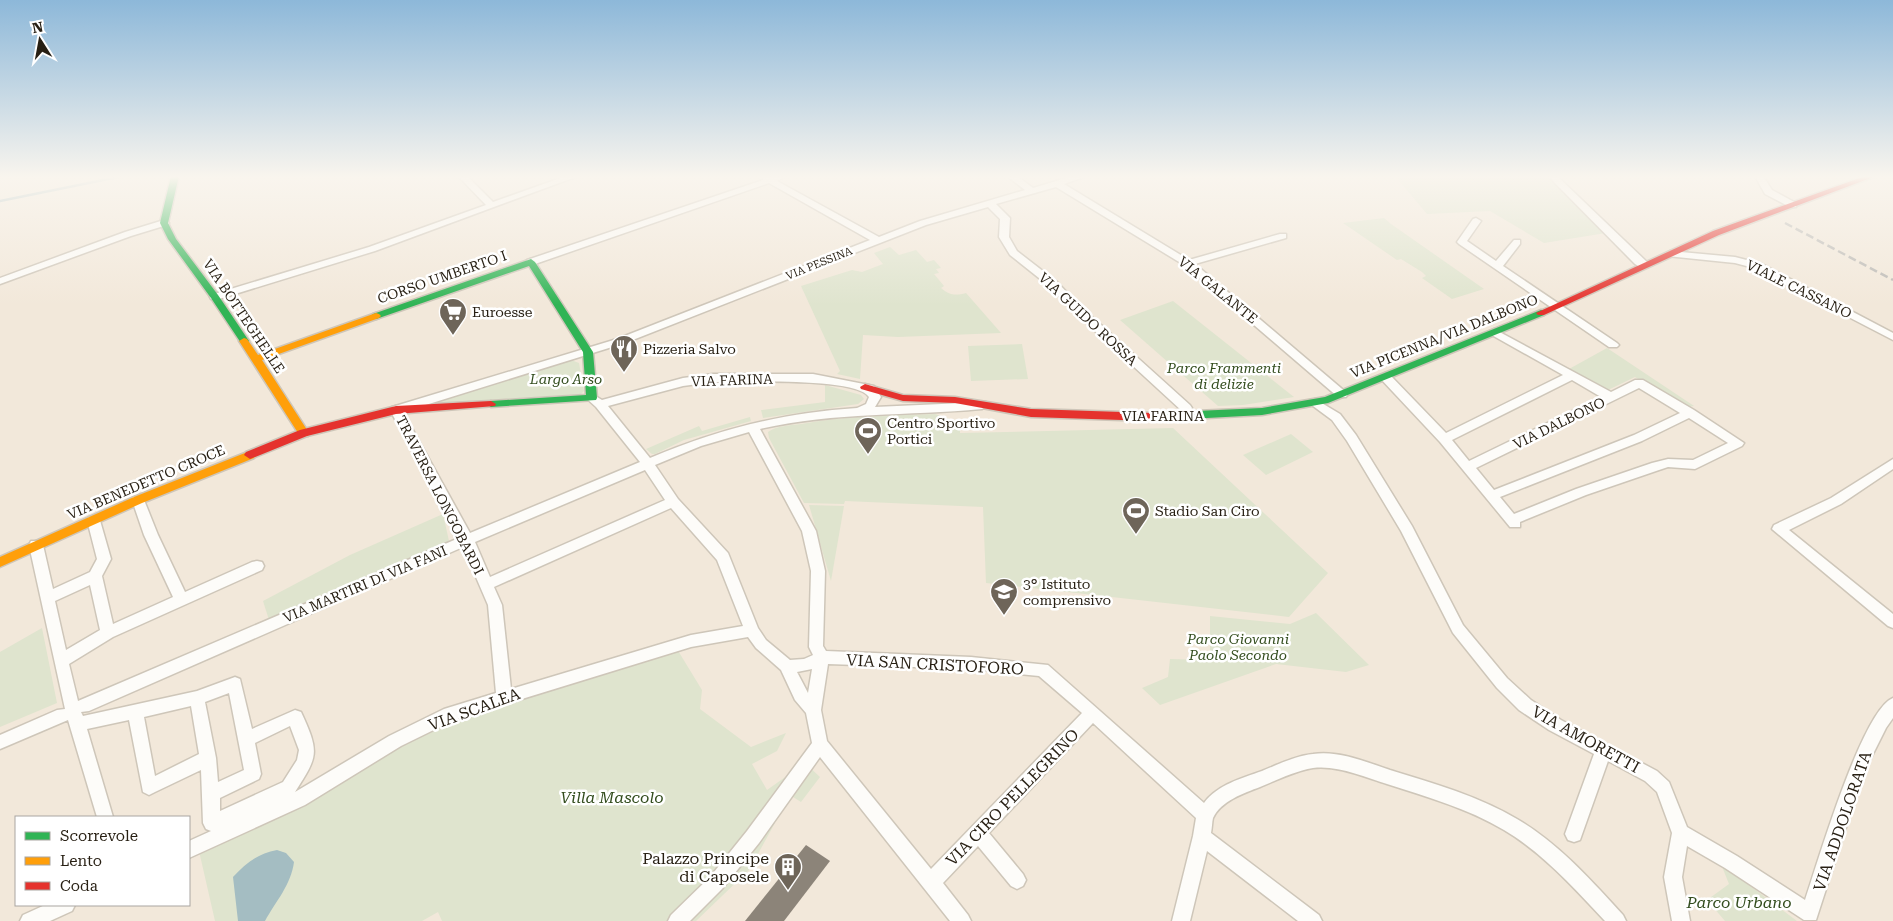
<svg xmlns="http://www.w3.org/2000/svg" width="1893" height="921" viewBox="0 0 1893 921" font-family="'Roboto Serif',serif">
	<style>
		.green { fill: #dfe4ce }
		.water { fill: #a4bdc2 }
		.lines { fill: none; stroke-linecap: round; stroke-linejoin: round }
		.stream { stroke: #a4bdc2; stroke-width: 2.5 }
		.building { fill: #8c8479 }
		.street-casing { stroke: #cec6b9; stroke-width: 3 }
		.fast-casing { stroke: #cec6b9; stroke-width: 3 }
		.slow-casing { stroke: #cec6b9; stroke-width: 3 }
		.jam-casing { stroke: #cec6b9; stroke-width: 3 }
		.street { fill: #fdfcf9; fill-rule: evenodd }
		.fast { fill: #30b455; fill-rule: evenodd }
		.slow { fill: #ff9f0a; fill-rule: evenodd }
		.jam { fill: #e5322d; fill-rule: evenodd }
		.rail { stroke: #bab8b4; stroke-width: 2.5; stroke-dasharray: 8 4; stroke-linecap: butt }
		.labels { text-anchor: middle; stroke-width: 5; stroke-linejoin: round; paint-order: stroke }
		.far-street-label { font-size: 11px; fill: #271f13; stroke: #fff }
		.street-label { font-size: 14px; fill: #271f13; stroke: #fff }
		.poi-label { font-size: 14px; fill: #271f13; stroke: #fff; text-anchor: start }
		.park-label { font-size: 14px; font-style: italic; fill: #334d1e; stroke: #fff }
		.near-street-label { font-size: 16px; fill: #271f13; stroke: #fff }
		.near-park-label { font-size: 16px; font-style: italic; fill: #334d1e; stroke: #fff }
		.near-poi-label { font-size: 16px; fill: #271f13; stroke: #fff; text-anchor: end }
	</style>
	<rect width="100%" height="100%" fill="#f2e8da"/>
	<g class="green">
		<path d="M1395,176H1548L1606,233L1544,243L1490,211L1427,214Z"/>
		<path d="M1384,218L1391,224L1484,289L1452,299L1422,278L1426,276L1422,272L1401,259L1397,260L1343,223Z"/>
		<path d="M890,247L899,255L916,250L927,262L934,260L941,268L936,269L939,273L934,274L944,286L941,288C949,295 955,296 966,293L1001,333L898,337L863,335L860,379L837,374L840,371L801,286L852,270L862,272L883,264L874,253Z"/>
		<path d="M1173,301L1294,397L1243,405L1218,406L1120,320Z"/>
		<path d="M1022,344L1028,379L971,381L968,346Z"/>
		<path d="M1607,348L1694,406L1686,407L1635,377L1608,390L1569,369Z"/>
		<path d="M571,360L579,363L584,391L581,394L430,404V400Z"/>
		<path d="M825,385L861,395L864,399L858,404L763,418L761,410L825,402Z"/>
		<path d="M935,414L960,422V433L1173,428L1328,573L1289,617L986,583L983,507L845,501L844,504L804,503L769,438L768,432C776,426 791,425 801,424C846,416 890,415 935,414Z"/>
		<path d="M750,417L751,421L684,440L655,454H652L646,449L699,426L702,431Z"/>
		<path d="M1291,434L1313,452L1266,475L1243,455Z"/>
		<path d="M809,505L844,506L831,581Z"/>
		<path d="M443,514L449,541L269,620L263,601L350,555Z"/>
		<path d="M1316,613L1369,665L1346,672L1276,664L1160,705L1142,688L1168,677L1170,659L1210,660V616L1290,624Z"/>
		<path d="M42,628L57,703L0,727V652Z"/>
		<path d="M677,649L702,690L700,709L751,747L786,733L777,751L752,764L767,790L805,763L820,777L801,802L793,797L774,816L775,823L749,870L696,921H442L438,912L422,921H215L199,851L430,727Z"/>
		<path d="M1721,864L1797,921H1725L1707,900L1729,884Z"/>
	</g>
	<path class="water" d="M277,850L286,853L294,862C291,885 276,901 265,921H238L233,877C246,863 257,854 277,850Z"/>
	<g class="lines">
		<path class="stream" d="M0,201L123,176"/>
	</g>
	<path class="building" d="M806,845L830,861L784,921H745Z"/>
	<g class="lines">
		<defs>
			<g id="street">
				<path d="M458,176H467L493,202L566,176H578L375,251L219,299H211L210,297L211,295L369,247L486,205Z"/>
				<path d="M763,176H786L777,181L879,237L920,221L1025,190L1007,176H1017L1033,188L1073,176H1086L1064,184L1189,260L1280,234H1286V238L1195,264L1348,394L1346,397H1338L1184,265L1056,187L996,204L1010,218L1009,237L1017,251L1057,282L1079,305L1190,405L1192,408L1190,411H1182L1071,309L1049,286L1010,255L999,237L1000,219L988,207L926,225L625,343L403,412L470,533L640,462L596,407L586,398L592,394L602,400L683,378L713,374H813L874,386L881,397L875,407L986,402L988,405L982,409C908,416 833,412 760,429L816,531L825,571L823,646L826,651L971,657L1048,665L1204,803C1217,785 1242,778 1262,771C1279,764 1295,756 1313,754C1338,750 1366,762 1390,770C1433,783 1478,796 1517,819C1558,843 1591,880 1623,915L1626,921H1605C1574,888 1543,853 1504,830C1467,808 1427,797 1387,784C1364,777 1338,765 1313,768C1295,771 1277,780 1260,787C1244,793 1221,801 1213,818C1212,822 1212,828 1211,833L1319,915L1322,921H1298L1207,851L1190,921H1172L1193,836L1196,818L1093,723L989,833L1023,874L1026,880L1023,886L1017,889L1011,886L978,846L943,883L968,915L971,921H950L820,757L759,843L722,889L690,921H668L671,915L710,877L747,831L812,743L806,713L795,700L781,670L756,648L748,637L691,647L454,720L401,746L305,805L189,858V841L211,831L206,829L203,823L201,770L155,792L149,795L143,792L129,720L87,729L113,817H97L68,720L0,749V735L57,710L65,709L29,545L31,541H41L43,545L53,589L90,572L97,559L87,520L89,517H99L111,559L102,576L113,624L173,597L144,535L132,500L133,497H143L144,500L158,535L185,592L252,562L257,561L262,562L264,566L262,570L113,637L69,664L78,701L459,538L390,410L392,407L617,339L870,240L769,183L535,264H527L526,262L527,260L763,180ZM713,382C740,382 857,377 869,397L866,404L857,408C782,413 719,429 650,458L608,406L683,386ZM749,432L802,531L811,571L809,647L813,655L804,659L790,660L766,640L758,628L728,553L678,499L655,465L701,446ZM645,470L665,500L490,577L475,542ZM671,508L717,560L743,626L691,635L511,689L502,605L494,587ZM463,547L488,605L496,693L444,709L389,736L295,792C318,756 320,753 301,712L295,710L252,729L240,679L235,677L197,691L83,716L81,712L89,711ZM90,585L100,630L66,650L55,601ZM828,664L971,669L1039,676L1082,713L931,869L827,741L821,710ZM812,669L808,693L797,672ZM229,693L244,770L218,782L216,758L205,702ZM191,706L199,754L155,776L144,717ZM290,726L299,750L297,760L283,782L220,811V798L259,779L261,774L255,743Z"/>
				<path d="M1548,176H1557L1648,263V267H1640L1635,264Z"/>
				<path d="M1755,176H1763L1772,190L1796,203V207H1790L1765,194Z"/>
				<path d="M1476,218L1481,221L1467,241L1496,261L1514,240H1520V244L1503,266L1617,343L1619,345L1617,347H1609L1459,244L1457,242L1473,219Z"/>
				<path d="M164,220L169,223L167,225L131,236L0,284V278L125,232Z"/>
				<path d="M1670,251L1735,257L1762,264L1893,333V340L1754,268L1735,263L1667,256L1665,254Z"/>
				<path d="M1494,329L1611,392L1635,380H1643L1694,410L1744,443L1742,446L1695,469L1668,467L1659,470L1586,495L1520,522V527H1510L1440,442L1379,377L1385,373L1389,374L1446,433L1563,375L1490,334L1489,332ZM1572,380L1601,397L1469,461L1452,440ZM1639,388L1680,413L1634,435L1494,490L1476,468ZM1689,418L1728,443L1693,460L1668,459L1652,463L1576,489L1514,514L1500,497L1642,441Z"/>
				<path d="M1315,399L1340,414L1356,435L1412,526L1463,625L1507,678L1531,700L1561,720L1657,771L1669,782L1687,827L1737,856L1805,900C1817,865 1862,710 1893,698V718L1886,728L1864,772L1816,920H1804L1725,868L1687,846L1682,877L1690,921H1672L1664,877L1672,833L1657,792L1645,781L1608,761L1580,840L1574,842L1568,840L1565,834L1594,754L1549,730L1519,710L1497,688L1453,633L1401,531L1347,441L1332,420L1309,403Z"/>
				<path d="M1893,459V469L1841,504L1789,530L1893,614V628L1888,626L1772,529L1774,525L1831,498Z"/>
				<path d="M45,905H75L72,911L50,921H20L23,915Z"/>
			</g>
			<g id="fast">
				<path d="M171,176H179L168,223L176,239L218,295L249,341L247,343H241L211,298L168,239L160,223Z"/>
				<path d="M531,259L535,262L593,352L597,398L596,400L491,407L486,404L491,401L586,395L583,352L529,266L379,318L376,319L371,316L373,314Z"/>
				<path d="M1541,310L1544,311V315L1328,403L1262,415L1152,421L1147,417L1152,413L1262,408L1325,397Z"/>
			</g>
			<g id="slow">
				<path d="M376,313L379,314L381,316L379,318L262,360L309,433L308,436H300L239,341L244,338L247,339L258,355Z"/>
				<path d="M250,451L254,452L256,455L254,458L142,503L0,567V557L134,497Z"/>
			</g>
			<g id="jam">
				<path d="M1865,176H1876L1719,235L1544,315H1538L1536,313L1713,231Z"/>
				<path d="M865,384L903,395L955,397L1031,409L1152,413L1157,417L1152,421L1031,417L955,403L903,401L861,389L860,387Z"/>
				<path d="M491,401L496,404L495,406L396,414L307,436L250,459L244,455L246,452L300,430L396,406Z"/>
			</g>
		</defs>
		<use href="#street" class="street-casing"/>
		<use href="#fast" class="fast-casing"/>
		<use href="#slow" class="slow-casing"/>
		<use href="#jam" class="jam-casing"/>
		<use href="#street" class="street"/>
		<use href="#fast" class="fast"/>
		<use href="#slow" class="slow"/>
		<use href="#jam" class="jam"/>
		<path class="rail" d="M1785,223L1893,280"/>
	</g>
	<linearGradient id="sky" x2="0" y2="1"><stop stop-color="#8db8d9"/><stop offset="0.58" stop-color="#f9f5ee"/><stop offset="1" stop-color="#f9f5ee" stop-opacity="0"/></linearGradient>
	<rect width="1893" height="305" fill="url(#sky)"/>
	<defs>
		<symbol id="supermarket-pin" viewBox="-11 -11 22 30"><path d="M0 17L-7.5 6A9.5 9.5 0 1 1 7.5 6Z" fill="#6e6559" stroke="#fff"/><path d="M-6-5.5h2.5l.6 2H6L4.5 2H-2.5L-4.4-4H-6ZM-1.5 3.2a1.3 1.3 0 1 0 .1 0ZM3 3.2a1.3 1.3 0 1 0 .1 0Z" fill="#fff"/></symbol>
		<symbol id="restaurant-pin" viewBox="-11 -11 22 30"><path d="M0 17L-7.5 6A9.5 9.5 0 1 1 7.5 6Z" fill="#6e6559" stroke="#fff"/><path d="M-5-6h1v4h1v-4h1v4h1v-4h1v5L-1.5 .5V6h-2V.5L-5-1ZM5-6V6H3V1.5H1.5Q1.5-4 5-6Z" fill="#fff"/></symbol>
		<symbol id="stadium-pin" viewBox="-11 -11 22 30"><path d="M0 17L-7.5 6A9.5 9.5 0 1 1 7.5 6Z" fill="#6e6559" stroke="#fff"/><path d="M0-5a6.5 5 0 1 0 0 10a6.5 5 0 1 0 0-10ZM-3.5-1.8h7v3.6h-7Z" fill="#fff"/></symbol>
		<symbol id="school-pin" viewBox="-11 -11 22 30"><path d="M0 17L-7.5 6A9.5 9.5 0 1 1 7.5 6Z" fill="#6e6559" stroke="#fff"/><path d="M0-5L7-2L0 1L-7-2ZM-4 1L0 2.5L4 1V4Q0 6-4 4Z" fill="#fff"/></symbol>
		<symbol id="building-pin" viewBox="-11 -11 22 30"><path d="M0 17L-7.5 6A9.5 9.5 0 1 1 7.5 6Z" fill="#6e6559" stroke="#fff"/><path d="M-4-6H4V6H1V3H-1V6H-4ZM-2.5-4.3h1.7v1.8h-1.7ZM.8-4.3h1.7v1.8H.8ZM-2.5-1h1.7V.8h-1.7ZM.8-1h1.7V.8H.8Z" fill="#fff"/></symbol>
	</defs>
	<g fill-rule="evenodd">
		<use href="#supermarket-pin" x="437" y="296" width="32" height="43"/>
		<use href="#restaurant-pin" x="608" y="333" width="32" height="43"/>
		<use href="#stadium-pin" x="852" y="415" width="32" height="43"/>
		<use href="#stadium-pin" x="1120" y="495" width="32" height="43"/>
		<use href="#school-pin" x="988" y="576" width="32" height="43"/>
		<use href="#building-pin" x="772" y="851" width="32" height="43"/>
	</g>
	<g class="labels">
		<g class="far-street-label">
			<text transform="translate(819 263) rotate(-22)" y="4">VIA PESSINA</text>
		</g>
		<g class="street-label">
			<text transform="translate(442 277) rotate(-19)" y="5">CORSO UMBERTO I</text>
			<text transform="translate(1799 289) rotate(26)" y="5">VIALE CASSANO</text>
			<text transform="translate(1218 290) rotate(39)" y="5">VIA GALANTE</text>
			<text transform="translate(244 316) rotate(56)" y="5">VIA BOTTEGHELLE</text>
			<text transform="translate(1088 319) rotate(43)" y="5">VIA GUIDO ROSSA</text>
			<text transform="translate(1444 336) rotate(-22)" y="5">VIA PICENNA/VIA DALBONO</text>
			<text transform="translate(732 380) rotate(-2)" y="5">VIA FARINA</text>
			<text x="1163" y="421">VIA FARINA</text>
			<text transform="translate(1559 423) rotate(-26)" y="5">VIA DALBONO</text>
			<text transform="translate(146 482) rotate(-23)" y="5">VIA BENEDETTO CROCE</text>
			<text transform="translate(440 495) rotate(63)" y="5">TRAVERSA LONGOBARDI</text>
			<text transform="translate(365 584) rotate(-23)" y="5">VIA MARTIRI DI VIA FANI</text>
		</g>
		<g class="poi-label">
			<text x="472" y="317">Euroesse</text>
			<text x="643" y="354">Pizzeria Salvo</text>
			<text x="887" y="428">Centro Sportivo<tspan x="887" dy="16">Portici</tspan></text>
			<text x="1155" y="516">Stadio San Ciro</text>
			<text x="1023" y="589">3° Istituto<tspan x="1023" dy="16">comprensivo</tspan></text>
		</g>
		<g class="park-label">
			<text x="1224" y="373">Parco Frammenti<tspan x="1224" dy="16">di delizie</tspan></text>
			<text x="566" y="384">Largo Arso</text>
			<text x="1238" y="644">Parco Giovanni<tspan x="1238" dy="16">Paolo Secondo</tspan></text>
		</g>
		<g class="near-street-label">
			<text transform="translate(935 664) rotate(3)" y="6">VIA SAN CRISTOFORO</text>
			<text transform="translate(474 709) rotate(-20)" y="6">VIA SCALEA</text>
			<text transform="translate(1586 739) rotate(29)" y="6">VIA AMORETTI</text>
			<text transform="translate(1012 797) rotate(-46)" y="6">VIA CIRO PELLEGRINO</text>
			<text transform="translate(1842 821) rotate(-71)" y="6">VIA ADDOLORATA</text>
		</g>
		<g class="near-park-label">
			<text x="612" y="803">Villa Mascolo</text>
			<text x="1739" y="908">Parco Urbano</text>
		</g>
		<g class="near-poi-label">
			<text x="769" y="864">Palazzo Principe<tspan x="769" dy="18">di Caposele</tspan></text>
		</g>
	</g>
	<rect x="15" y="816" width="175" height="90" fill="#ffffff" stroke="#a9a5a1"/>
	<rect x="25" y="832" width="25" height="8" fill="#30b455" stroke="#a9a5a1"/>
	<text x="60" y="841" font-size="15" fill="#271f13">Scorrevole</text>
	<rect x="25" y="857" width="25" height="8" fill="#ff9f0a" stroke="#a9a5a1"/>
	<text x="60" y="866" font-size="15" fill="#271f13">Lento</text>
	<rect x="25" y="882" width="25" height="8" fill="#e5322d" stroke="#a9a5a1"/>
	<text x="60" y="891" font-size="15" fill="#271f13">Coda</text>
	<g transform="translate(40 40) rotate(349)" stroke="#ffffff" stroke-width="4" paint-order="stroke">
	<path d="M0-4L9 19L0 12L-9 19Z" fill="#271f13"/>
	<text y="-8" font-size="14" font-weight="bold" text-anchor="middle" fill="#271f13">N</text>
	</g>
</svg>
